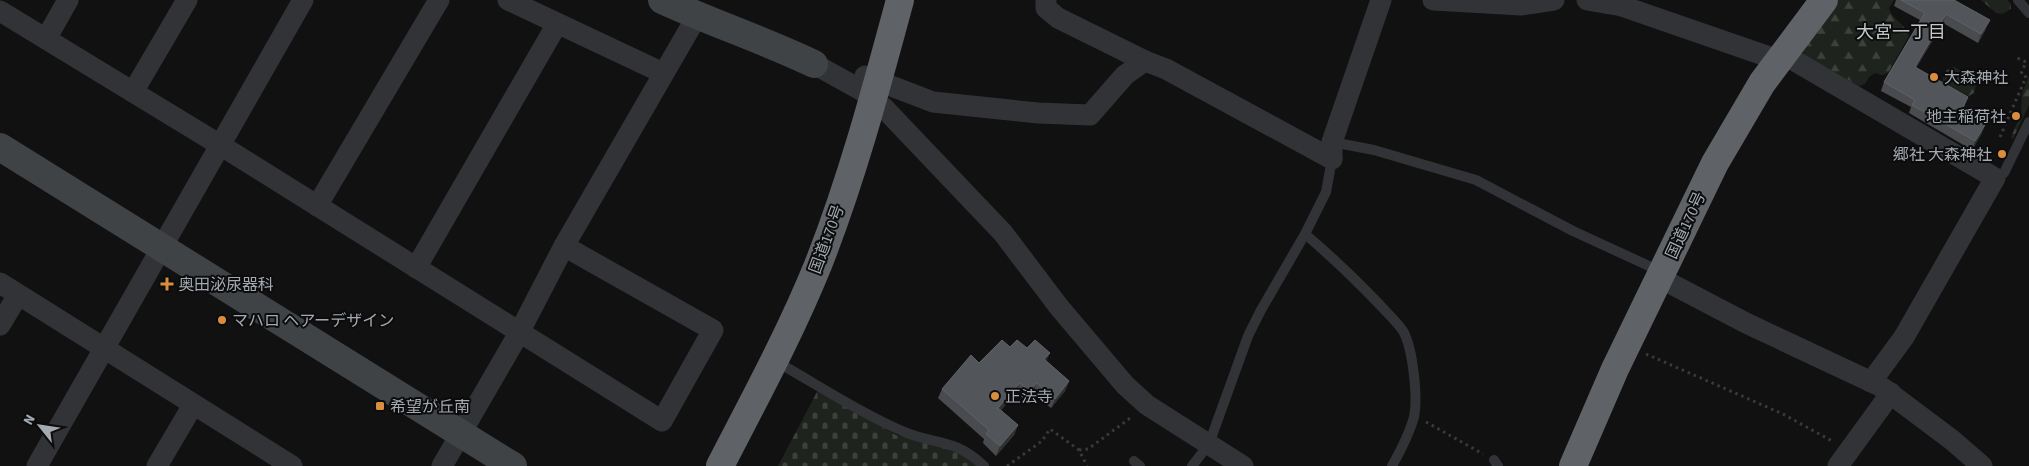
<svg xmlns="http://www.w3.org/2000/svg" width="2029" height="466" viewBox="0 0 2029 466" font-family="'Source Sans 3','Noto Sans JP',sans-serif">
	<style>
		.forest { fill: url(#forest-firs) }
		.cemetery { fill: url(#cemetery-stones) }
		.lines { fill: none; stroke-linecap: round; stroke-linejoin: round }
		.path { stroke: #383a3d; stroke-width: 3; stroke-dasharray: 2.5 4; stroke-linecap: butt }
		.lane { stroke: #323336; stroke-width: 10 }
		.street { stroke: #323336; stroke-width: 21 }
		.secondary { stroke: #404346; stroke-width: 28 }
		.highway { stroke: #5f6267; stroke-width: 28 }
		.wall { fill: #494b4e }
		.shaded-wall { fill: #2e3032 }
		.building { fill: #525559; stroke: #5f6367 }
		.poi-dot { fill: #db8d3f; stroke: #0c0c0d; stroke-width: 2 }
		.labels { text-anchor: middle; stroke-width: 4; stroke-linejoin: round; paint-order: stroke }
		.poi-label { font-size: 16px; fill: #a3aab1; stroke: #0c0c0d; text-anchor: start }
		.street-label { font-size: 16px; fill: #a3aab1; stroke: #0c0c0d }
		.neighbourhood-label { font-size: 18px; fill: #c4c8cd; stroke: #0c0c0d }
	</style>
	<defs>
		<pattern id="forest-firs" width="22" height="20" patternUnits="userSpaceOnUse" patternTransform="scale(1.25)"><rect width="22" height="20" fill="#1e241d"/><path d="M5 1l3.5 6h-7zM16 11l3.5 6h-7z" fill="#3c413b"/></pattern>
		<pattern id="cemetery-stones" width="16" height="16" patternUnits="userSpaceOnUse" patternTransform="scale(1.25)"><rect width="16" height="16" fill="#1e241d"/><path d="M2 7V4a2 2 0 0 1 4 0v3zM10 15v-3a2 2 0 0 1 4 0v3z" fill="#3c413b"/></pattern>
	</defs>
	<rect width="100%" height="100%" fill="#111112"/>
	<g class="forest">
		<path d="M1838,0H1894L1889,8C1892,20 1906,24 1909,36L1888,73L1882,75L1875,73L1869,77L1865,84L1859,86L1804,55L1802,48Z"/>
		<path d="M1981,0H2007L2011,4V9L2002,14L1996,13Z"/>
		<path d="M1954,67L1973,77L1977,81L1974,93L1969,96L1943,83C1942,75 1945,69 1954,67Z"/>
		<path d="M2029,76V105L2013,139L2011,137L2021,114L2022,94Z"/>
	</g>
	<path class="cemetery" d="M818,390L896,435L951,448L979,466H778Z"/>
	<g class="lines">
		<g class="path">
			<path d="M2000,137L2026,77L2021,74L2026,62L2015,57"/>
			<path d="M1646,354L1783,414L1832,441"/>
			<path d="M1426,422L1483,454"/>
			<path d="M1079,450L1088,449L1133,416"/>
			<path d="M1007,466L1042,441L1050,429L1079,450L1087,466"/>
		</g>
		<g class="lane">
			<path d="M2018,0L2029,13"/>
			<path d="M1332,142L1374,150L1476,180L1573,231L1662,272"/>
			<path d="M1995,178L2004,173L2029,122"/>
			<path d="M1305,234C1331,256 1356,280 1380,305C1387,313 1397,322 1403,331C1413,348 1418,398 1414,417C1409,435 1401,450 1392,466"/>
			<path d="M775,361C815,383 858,412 900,430C934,446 952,436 984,466"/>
			<path d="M1494,460L1498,466"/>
			<path d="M1134,461L1140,466"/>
			<path d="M1192,466L1209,444L1248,336L1261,310L1305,234L1326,192L1332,159"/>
		</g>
		<g class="street">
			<path d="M508,0L663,73"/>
			<path d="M1046,0V8L1058,18L1145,61"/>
			<path d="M1433,0L1521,5L1554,0"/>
			<path d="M1587,0L1622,6L1778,60"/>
			<path d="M0,11L220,145L662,421L713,330L564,246"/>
			<path d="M46,39L68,0"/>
			<path d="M1783,54L1995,178L1904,337L1871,382"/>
			<path d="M814,64L861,90L884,108L1003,233L1059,307L1125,385L1147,405L1243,466"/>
			<path d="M865,76L933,102L1038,113L1090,115L1125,75L1145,61L1166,69L1332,159"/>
			<path d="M133,92L187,0"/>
			<path d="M1332,159V142L1381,0"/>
			<path d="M317,206L439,0"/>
			<path d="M416,268L557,24"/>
			<path d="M1660,278L1746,323L1880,386L1952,440L1982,466"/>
			<path d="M0,283L292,466"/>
			<path d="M0,325L18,295"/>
			<path d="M37,466L303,0"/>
			<path d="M157,466L193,405"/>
			<path d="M442,466L519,333L564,246L697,16"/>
			<path d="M1838,466L1891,393"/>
		</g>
		<g class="secondary">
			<path d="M662,0C712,23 764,40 814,64"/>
			<path d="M0,147L513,466"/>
		</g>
		<g class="highway">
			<path d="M720,466C754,400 790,334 818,265C852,179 876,89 900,0"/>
			<path d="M1573,466L1615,369L1715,163L1762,83L1824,0"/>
		</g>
	</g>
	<g class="wall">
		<path d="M1896,0H1954L1986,29L1978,43L1943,23L1916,68L1965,105L1962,112L1982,133L1972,150L1909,113L1911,107L1881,91L1884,82L1920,20L1894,6Z"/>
		<path d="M1010,347L1027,348L1046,361L1069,381L1065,391L1051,408L1033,393L1026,401L1016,392L1001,410L1018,425L1014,435L996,456L983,443L984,439L938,398L942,389L979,363Z"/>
	</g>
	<g class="shaded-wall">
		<path d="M1946,14L1943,23L1912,75L1915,67Z"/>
		<path d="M1990,20L1986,29L1978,43L1981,34Z"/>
		<path d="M1968,97L1965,105L1958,120L1961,111Z"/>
		<path d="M1985,125L1982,133L1972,150L1975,141Z"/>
		<path d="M1050,353L1046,362L1044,359Z"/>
		<path d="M1069,381L1065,391L1051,408L1055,399Z"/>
		<path d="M1020,383L1016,392L995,418L998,408Z"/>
		<path d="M1037,383L1033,393L1026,401L1030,391Z"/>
		<path d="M1018,425L1014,435L996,456L1000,446Z"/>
	</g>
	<g class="building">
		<path d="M1901,0H1954L1990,20L1981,34L1946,14L1915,67L1968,97L1961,111L1985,125L1975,141L1912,105L1915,100L1884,82L1925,13Z"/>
		<path d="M1002,340L1010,347L1017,340L1027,348L1035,340L1050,353L1044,359L1069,381L1055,399L1037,383L1030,391L1020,383L998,408L1018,425L1000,446L986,434L989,430L942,389L971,355L979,363Z"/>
	</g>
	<g class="poi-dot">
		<circle cx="1934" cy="77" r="5"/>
		<circle cx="2016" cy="116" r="5"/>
		<circle cx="2002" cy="154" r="5"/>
		<path d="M164.5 276.5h5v5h5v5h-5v5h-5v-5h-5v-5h5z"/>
		<circle cx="222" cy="320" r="5"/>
		<circle cx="995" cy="396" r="5"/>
		<rect x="375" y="401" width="10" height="10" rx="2.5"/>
	</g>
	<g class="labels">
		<g class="poi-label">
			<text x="1944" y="83">大森神社</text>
			<text x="2006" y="122" text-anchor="end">地主稲荷社</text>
			<text x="1992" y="160" text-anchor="end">郷社 大森神社</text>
			<text x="178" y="290">奥田泌尿器科</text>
			<text x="232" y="326">マハロ ヘアーデザイン</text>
			<text x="1005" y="402">正法寺</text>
			<text x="390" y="412">希望が丘南</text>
		</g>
		<g class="street-label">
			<text transform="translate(1685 225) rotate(-65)" y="6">国道170号</text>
			<text transform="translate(826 239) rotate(-70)" y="6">国道170号</text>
		</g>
		<g class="neighbourhood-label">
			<text x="1901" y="38">大宮一丁目</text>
		</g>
	</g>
	<g transform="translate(40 426) rotate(300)" stroke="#0c0c0d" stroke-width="4" paint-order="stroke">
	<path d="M0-4L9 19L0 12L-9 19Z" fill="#a3aab1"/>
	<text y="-8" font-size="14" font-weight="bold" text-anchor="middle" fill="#a3aab1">N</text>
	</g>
</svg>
